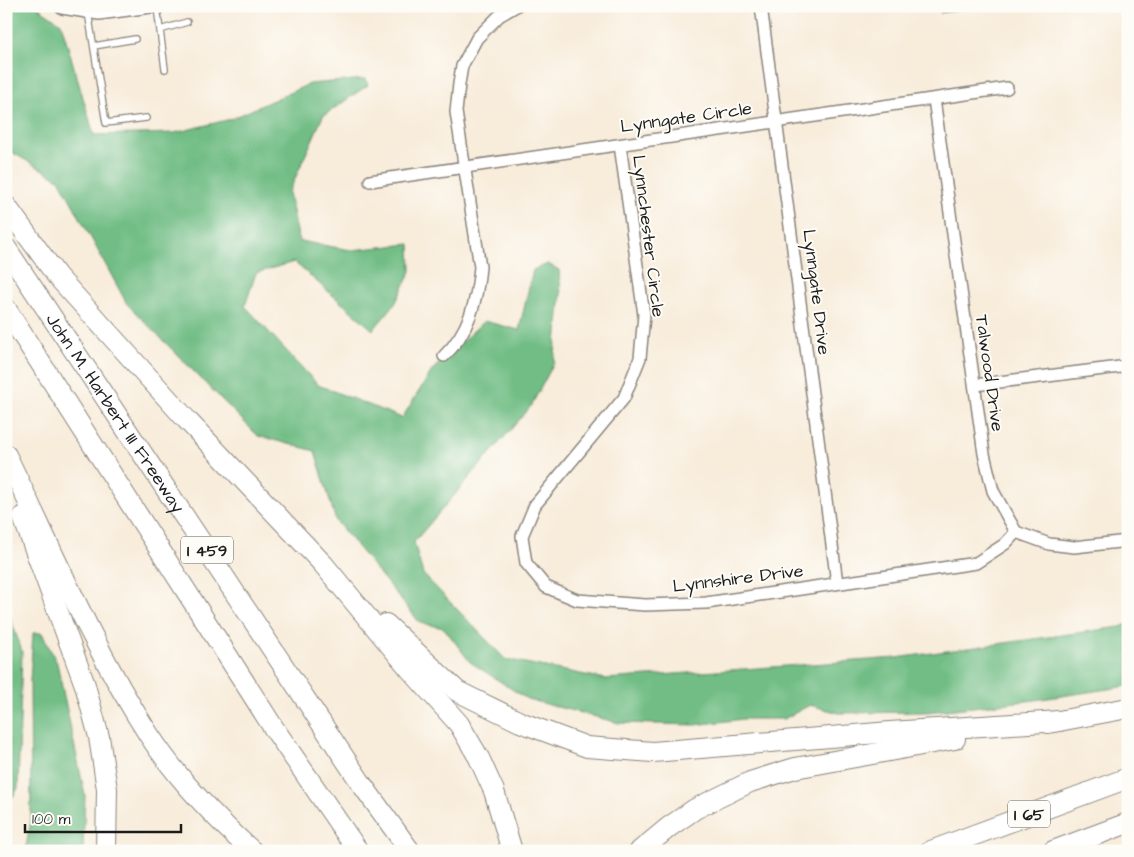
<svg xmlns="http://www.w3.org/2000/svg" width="1134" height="857" viewBox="0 0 1134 857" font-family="'Architects Daughter',sans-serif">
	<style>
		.forest { fill: #71bd85; stroke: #466c50 }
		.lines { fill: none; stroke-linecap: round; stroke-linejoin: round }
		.service-casing { stroke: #8a847b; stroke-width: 8 }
		.minor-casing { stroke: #8a847b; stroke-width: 14 }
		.motorway-casing { stroke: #8a847b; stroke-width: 22 }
		.service { stroke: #fff; stroke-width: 5.5 }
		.minor { stroke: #fff; stroke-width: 11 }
		.motorway { stroke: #fff; stroke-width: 20 }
		.labels { text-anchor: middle; stroke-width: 4; stroke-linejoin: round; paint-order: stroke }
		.shield { fill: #fdfcf7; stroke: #605f5e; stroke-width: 1 }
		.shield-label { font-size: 16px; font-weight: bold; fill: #1c1c1c }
		.street-label { font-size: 18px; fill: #1c1c1c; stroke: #fdfcf7 }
	</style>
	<rect width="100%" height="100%" fill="#fdfcf7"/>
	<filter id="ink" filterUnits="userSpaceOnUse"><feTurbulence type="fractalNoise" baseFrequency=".02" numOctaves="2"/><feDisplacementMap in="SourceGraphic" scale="10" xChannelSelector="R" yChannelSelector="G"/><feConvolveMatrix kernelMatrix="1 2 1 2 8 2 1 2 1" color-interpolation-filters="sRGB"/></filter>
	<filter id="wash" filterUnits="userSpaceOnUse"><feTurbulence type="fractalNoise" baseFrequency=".0096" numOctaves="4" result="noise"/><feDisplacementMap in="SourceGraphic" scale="20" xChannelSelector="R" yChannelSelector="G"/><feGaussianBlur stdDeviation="1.12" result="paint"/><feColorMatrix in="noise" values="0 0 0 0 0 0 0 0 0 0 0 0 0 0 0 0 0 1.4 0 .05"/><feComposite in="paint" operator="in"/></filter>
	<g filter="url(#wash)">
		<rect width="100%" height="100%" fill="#f8ecda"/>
		<g class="forest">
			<path d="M6,6H36L61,23L94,135L174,133L231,119L309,84L365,79L368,85L323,116L289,192L299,241L351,250L410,244L411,271L395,304L373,330L294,262L256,273L245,306L318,385L402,418L433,369L484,321L519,330L533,270L548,264L559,270L561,294L554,363L531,406L414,542L423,574L505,659L606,679L896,658L1120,627L1128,624V686L1035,700L928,712L839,713L810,705L784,719H743L695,725L619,723L527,699L470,662L444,628L420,623L336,521L315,451L258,436L127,304L59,179L6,149Z"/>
			<path d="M947,6H983L940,13Z"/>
			<path d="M6,606L22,651L18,788L6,808Z"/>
			<path d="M33,633H42L57,663L85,795L83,851H25L31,821L30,681Z"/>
		</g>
	</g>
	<g filter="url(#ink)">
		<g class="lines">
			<defs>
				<g id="service">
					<path d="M157,7L165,69"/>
					<path d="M88,12L106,123L146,118"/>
					<path d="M160,30L187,22"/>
					<path d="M94,46L135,39"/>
				</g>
				<g id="minor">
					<path d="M59,6L62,8L99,14L158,6"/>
					<path d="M761,6L837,583"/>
					<path d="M934,99L984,454L993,491L1016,532L1049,544L1074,547L1128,541"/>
					<path d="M620,145L644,315L640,358L624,398L535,505L522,536L526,563L546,587L577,600L645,605L706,603L976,563L1005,544L1016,532"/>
					<path d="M370,181L1007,88"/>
					<path d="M444,356C469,332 477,301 480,267L456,112L459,84L462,66L477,38L499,16L516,6"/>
					<path d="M975,385L1128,366"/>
				</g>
				<g id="motorway">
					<path d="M6,206L57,276L186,419L323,564L410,669L459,724L479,758L494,791L512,851"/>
					<path id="s1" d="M6,248L363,786L410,851"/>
					<path d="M6,309L273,727L358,851"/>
					<path d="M6,455C52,549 92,647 149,735C177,778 214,817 252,851"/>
					<path d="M23,517L85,685L99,737L107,789L106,851"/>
					<path d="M386,624L457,691L520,722L587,747L653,752L890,732L1059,721"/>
					<path d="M1048,723L1128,708"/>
					<path d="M640,851L669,827L695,809L750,782L795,768L955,739"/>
					<path d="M931,851L1128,778"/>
					<path d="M1053,851L1128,823"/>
				</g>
			</defs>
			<use href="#service" class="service-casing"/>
			<use href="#minor" class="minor-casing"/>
			<use href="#motorway" class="motorway-casing"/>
			<use href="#service" class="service"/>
			<use href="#minor" class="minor"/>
			<use href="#motorway" class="motorway"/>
		</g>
	</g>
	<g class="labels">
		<g class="shield">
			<rect x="181" y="536.5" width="52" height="27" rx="4"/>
			<rect x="1008" y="800.5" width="42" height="27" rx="4"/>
		</g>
		<g class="shield-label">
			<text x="207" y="556">I 459</text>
			<text x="1029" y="820">I 65</text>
		</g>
		<g class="street-label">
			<text transform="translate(686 117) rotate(-8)" y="6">Lynngate Circle</text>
			<text transform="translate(649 236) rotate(83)" y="6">Lynnchester Circle</text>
			<text transform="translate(817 292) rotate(83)" y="6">Lynngate Drive</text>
			<text transform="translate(990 373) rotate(82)" y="6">Talwood Drive</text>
			<text dy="6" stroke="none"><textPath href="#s1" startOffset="198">John M. Harbert III Freeway</textPath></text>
			<text transform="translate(738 578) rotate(-7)" y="6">Lynnshire Drive</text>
		</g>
	</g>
	<rect width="1134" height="857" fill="none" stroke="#fdfcf7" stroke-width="25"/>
	<path d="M25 824v8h156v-8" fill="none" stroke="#1c1c1c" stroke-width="2.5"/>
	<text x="32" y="824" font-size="15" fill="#1c1c1c" stroke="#fdfcf7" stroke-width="4" paint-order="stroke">100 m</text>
</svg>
